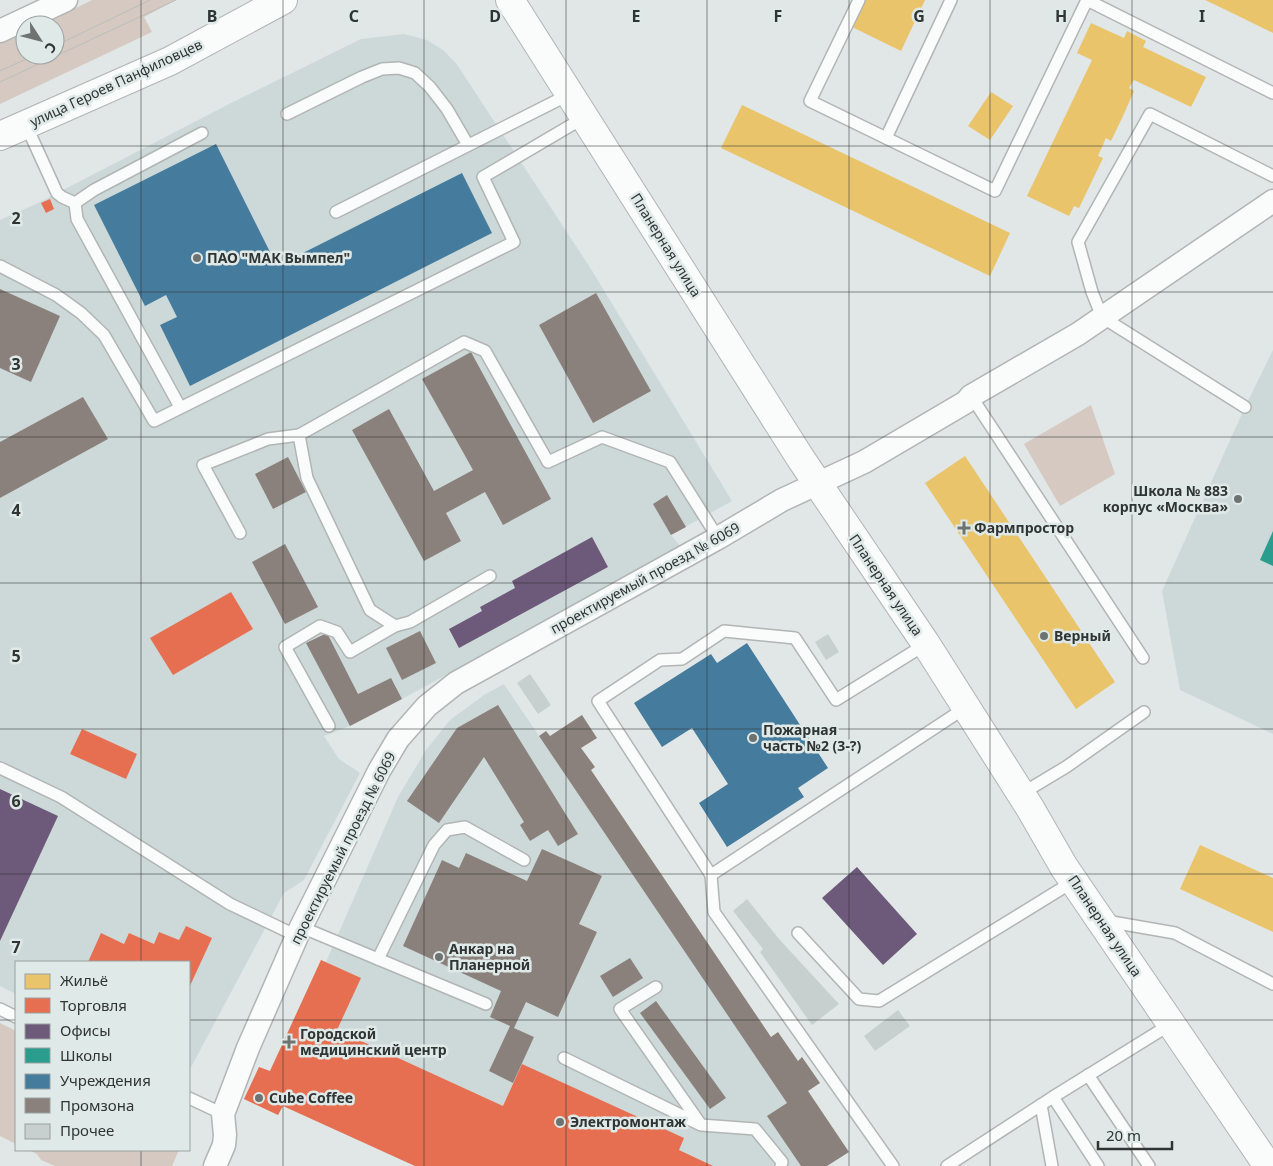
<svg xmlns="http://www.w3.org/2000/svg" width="1273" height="1166" viewBox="0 0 1273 1166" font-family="'Noto Sans',sans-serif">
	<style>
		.built { fill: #cdd9d8; fill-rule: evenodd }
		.green { fill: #d5c9c1 }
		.homes { fill: #e9c46a }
		.shops { fill: #e76f51 }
		.offices { fill: #6d597a }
		.schools { fill: #2a9d8f }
		.public { fill: #457b9d }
		.industry { fill: #8a817c }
		.building { fill: #c7d0cf }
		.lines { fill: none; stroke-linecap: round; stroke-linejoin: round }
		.service-casing { stroke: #b1b5b4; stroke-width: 14 }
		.minor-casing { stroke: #b1b5b4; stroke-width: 25 }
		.secondary-casing { stroke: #b1b5b4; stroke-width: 30 }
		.service { stroke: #fafbfb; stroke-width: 11 }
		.minor { stroke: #fafbfb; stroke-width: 22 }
		.secondary { stroke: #fafbfb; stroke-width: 28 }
		.tram { stroke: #bcbdbd; stroke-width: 1 }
		.grid { fill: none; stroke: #303433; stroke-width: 1; stroke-opacity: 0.55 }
		.poi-dot { fill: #6e7372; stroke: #dfe9e7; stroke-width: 2 }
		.labels { text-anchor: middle; stroke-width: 5; stroke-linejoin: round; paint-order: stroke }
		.street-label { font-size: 14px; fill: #303433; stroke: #dfe9e7 }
		.poi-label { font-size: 14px; font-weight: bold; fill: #303433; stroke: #dfe9e7; text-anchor: start }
		.grid-label { font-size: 16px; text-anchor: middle; font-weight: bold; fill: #303433; stroke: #dfe9e7; stroke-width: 5; stroke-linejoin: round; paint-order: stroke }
	</style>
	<rect width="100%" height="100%" fill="#e1e7e6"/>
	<g class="built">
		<path d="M404,34L427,40L443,50L456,63L591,269L732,501L671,535L681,547L402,699L350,726L324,736L339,759L360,773L304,880L284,893L189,1071V962H16V994L0,986V220L38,203L233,102L361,39Z"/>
		<path d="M1273,350V734L1180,690L1162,591L1245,407Z"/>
		<path d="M504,684L787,1103L768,1116L801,1166H415L283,1106L278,1115L244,1099L259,1067L270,1071L321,960L326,962L398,797L426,750L450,720L484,695ZM510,1026L534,1037L513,1082L489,1071Z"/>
	</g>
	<g class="green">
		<path d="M92,0H176L144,17L152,32L0,104V43L25,32V55H55V25H41Z"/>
		<path d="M1091,405L1115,474L1060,506L1024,444Z"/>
		<path d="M0,1023L16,1031V1144L0,1136Z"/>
		<path d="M29,1150H179L172,1166H55L41,1160L37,1154Z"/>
	</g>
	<g class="homes">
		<path d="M865,0H925L901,51L852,27Z"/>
		<path d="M1205,0H1273V33L1226,10Z"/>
		<path d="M1091,23L1124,38L1127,31L1146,41L1143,47L1206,77L1191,107L1134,80L1129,88L1134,91L1123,116L1111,141L1106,138L1098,156L1103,158L1079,208L1074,206L1069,216L1027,196L1092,60L1077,53Z"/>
		<path d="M991,92L1013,106L990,140L968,126Z"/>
		<path d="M742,105L1010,233L990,276L721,148Z"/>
		<path d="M965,456L1115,682L1076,709L925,483Z"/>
		<path d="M1200,845L1273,878V932L1180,889Z"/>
	</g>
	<g class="shops">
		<path d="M50,199L54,209L46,213L41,203Z"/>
		<path d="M231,592L253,629L173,675L150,638Z"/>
		<path d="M82,729L137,754L126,779L70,754Z"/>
		<path d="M186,926L212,938L189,988V962H88L101,933L124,944L129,933L154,944L159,932L179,940Z"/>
		<path d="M321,960L361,978L337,1030L503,1106L522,1064L684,1138L679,1150L713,1166H415L283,1106L278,1115L244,1099L259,1067L270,1071Z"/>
	</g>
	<g class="offices">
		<path d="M592,537L608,567L459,648L449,629L482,611L480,607L515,588L512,581Z"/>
		<path d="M0,789L58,816L0,941Z"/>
		<path d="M857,867L917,934L883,965L822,898Z"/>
	</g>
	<path class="schools" d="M1273,531V566L1260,560Z"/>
	<g class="public">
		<path d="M216,144L277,266L462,173L492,233L190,386L160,325L177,317L166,295L145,306L94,205Z"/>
		<path d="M747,643L828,768L798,788L804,797L727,847L699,803L728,784L692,728L662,747L634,703L711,654L717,663Z"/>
	</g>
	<g class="industry">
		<path d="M0,289L60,316L31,382L0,368Z"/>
		<path d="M596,293L651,391L593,423L539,325Z"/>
		<path d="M471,352L551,499L503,525L485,492L446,513L461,541L424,561L352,430L389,409L434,491L473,470L422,379Z"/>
		<path d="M83,397L108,439L0,498V442Z"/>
		<path d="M288,457L306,492L273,509L255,474Z"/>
		<path d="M667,495L686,527L671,535L653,504Z"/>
		<path d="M285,544L318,607L285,624L252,562Z"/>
		<path d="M420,631L436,663L402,680L386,648Z"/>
		<path d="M327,633L358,694L391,678L402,699L350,726L306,643Z"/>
		<path d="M498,705L578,834L558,846L548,830L530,841L520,825L524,822L484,757L439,823L407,801L457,728Z"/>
		<path d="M582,715L597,738L581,748L595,767L591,770L771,1037L778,1032L798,1061L802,1057L820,1083L808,1091L849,1152L827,1166H801L767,1116L787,1103L539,736L546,731L550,736Z"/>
		<path d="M542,849L602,876L579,924L597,932L558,1017L526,1002L514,1028L534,1037L513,1083L489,1071L510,1026L490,1017L501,991L403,946L442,860L459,868L466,853L527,881Z"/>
		<path d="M630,958L643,978L613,997L600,976Z"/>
		<path d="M656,1001L726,1098L710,1109L640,1013Z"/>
	</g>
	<g class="building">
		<path d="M828,634L839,652L826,660L815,642Z"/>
		<path d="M530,674L551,705L538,714L517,683Z"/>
		<path d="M747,899L779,939L839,1004L812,1025L760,952L763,949L733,911Z"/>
		<path d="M898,1010L910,1026L875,1051L864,1036Z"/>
	</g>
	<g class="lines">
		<defs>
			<g id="service">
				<path d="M859,0L810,101L995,191L1087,0"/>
				<path d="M1087,0L1273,93"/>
				<path d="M287,114L362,77L382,69L399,68L415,73L430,87L447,109L468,145"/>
				<path d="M26,125L57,193L62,197L75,203"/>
				<path d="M886,138L951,0"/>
				<path d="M336,212L570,94"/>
				<path d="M0,266L56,295L81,313L104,335L154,421L514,242L483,177L585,117"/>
				<path d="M971,396L1143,658"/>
				<path d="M180,407L77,219L75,203L94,190L202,133"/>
				<path d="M1245,407L1102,317L1092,292L1078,242L1150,114L1273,176"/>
				<path d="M240,533L203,465L268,439L299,435"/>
				<path d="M490,576L410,622L395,626L370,610L307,478L299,435L464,342L485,351L548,462L602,437L670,462L718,538"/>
				<path d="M926,644L836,700L795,638L724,631L682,659L660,660L598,701L711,875L965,708"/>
				<path d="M329,726L285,647L320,626L337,632L350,652L395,626"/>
				<path d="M0,768L61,797L230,904L297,936"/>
				<path d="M1021,794L1066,767L1144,712"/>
				<path d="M711,875L714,912L893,1166"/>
				<path d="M1106,921L1175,933L1273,984"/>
				<path d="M301,927L486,1004"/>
				<path d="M798,933L859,999L879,1001L1074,881"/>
				<path d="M378,959L434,845L447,830L465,827L524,860"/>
				<path d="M656,987L620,1009L699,1122"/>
				<path d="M0,1009L16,1017"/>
				<path d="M564,1058L701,1125L755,1129L782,1162L781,1166"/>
				<path d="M1088,1075L1149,1166"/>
				<path d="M1053,1097L1098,1166"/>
				<path d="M189,1098L223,1114"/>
				<path d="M1041,1105L1052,1166"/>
				<path d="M947,1166L1053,1097L1171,1024"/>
			</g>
			<g id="minor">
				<path d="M0,31L66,0"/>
				<path d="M215,1166L224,1145L225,1135L223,1114L248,1048L301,927L379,771L398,739L427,706L456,683L718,538L782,500L864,462L966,402L971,396L1078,334L1273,201"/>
			</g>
			<g id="secondary">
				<path d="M510,0L801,459L926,644L1030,808L1064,867L1268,1166"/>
				<path d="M0,136L170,61L283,0"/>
			</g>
		</defs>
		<use href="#service" class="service-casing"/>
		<use href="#minor" class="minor-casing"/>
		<use href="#secondary" class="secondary-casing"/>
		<use href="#service" class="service"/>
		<use href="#minor" class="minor"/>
		<use href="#secondary" class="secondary"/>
		<g class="tram">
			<path d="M55,46L150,0"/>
			<path d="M0,71L35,55"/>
			<path d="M0,82L176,0"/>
		</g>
	</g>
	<path class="grid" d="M141,0V962M283,0V1166M424,0V1166M566,0V1166M707,0V1166M849,0V1166M990,0V1166M1132,0V1166M0,146H1273M0,292H1273M0,437H1273M0,583H1273M0,729H1273M0,874H1273M0,1020H16M189,1020H1273M141,1150V1166"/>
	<g class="poi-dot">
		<circle cx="197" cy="258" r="5"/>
		<circle cx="1238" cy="499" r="5"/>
		<path d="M961.5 520.5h5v5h5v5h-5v5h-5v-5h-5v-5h5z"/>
		<circle cx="1044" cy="636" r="5"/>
		<circle cx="753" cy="738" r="5"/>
		<circle cx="439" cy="957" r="5"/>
		<path d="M286.5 1034.5h5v5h5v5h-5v5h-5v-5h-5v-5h5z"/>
		<circle cx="259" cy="1098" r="5"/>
		<circle cx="560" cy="1122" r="5"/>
	</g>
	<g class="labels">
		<g class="street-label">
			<text transform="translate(116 83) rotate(-25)" y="5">улица Героев Панфиловцев</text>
			<text transform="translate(666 245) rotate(58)" y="5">Планерная улица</text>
			<text transform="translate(645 578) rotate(-29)" y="5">проектируемый проезд № 6069</text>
			<text transform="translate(886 585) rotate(56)" y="5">Планерная улица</text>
			<text transform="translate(343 848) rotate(-63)" y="5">проектируемый проезд № 6069</text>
			<text transform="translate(1105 926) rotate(56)" y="5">Планерная улица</text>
		</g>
		<g class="poi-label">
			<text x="207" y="263">ПАО "МАК Вымпел"</text>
			<text x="1228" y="496" text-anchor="end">Школа № 883<tspan x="1228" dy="16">корпус «Москва»</tspan></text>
			<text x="974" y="533">Фармпростор</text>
			<text x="1054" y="641">Верный</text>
			<text x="763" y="735">Пожарная<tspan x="763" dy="16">часть №2 (3-?)</tspan></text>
			<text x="449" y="954">Анкар на<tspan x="449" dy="16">Планерной</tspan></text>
			<text x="300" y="1039">Городской<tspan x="300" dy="16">медицинский центр</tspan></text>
			<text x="269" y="1103">Cube Coffee</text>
			<text x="570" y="1127">Электромонтаж</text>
		</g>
	</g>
	<g class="grid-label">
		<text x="212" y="22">B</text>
		<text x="354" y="22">C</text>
		<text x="495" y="22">D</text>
		<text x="636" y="22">E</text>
		<text x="778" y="22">F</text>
		<text x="919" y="22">G</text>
		<text x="1061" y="22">H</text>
		<text x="1202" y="22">I</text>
		<text x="16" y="224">2</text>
		<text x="16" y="370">3</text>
		<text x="16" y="516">4</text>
		<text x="16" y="662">5</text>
		<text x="16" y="807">6</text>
		<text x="16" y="953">7</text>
	</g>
	<rect x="15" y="961" width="175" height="190" fill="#dfe9e7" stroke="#99a19f"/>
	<rect x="25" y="974" width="25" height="15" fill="#e9c46a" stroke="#99a19f"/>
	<text x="60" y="986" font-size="15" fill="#303433">Жильё</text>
	<rect x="25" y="998" width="25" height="15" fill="#e76f51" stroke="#99a19f"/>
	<text x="60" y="1011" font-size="15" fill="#303433">Торговля</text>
	<rect x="25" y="1024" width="25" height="15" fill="#6d597a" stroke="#99a19f"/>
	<text x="60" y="1036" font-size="15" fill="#303433">Офисы</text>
	<rect x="25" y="1048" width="25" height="15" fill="#2a9d8f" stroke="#99a19f"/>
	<text x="60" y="1061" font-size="15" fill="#303433">Школы</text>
	<rect x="25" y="1074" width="25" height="15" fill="#457b9d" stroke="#99a19f"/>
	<text x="60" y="1086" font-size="15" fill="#303433">Учреждения</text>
	<rect x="25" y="1098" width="25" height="15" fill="#8a817c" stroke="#99a19f"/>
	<text x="60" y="1111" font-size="15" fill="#303433">Промзона</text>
	<rect x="25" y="1124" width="25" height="15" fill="#c7d0cf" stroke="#99a19f"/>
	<text x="60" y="1136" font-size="15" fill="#303433">Прочее</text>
	<g transform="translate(40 40) rotate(126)"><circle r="24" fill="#dfe9e7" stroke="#99a19f"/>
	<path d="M0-4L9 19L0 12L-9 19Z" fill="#6e7372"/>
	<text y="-8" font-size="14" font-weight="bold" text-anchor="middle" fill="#303433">С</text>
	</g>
	<path d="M1098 1141v8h74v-8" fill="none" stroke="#303433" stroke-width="2.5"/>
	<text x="1106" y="1141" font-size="15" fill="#303433" stroke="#dfe9e7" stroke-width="4" paint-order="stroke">20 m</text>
</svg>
